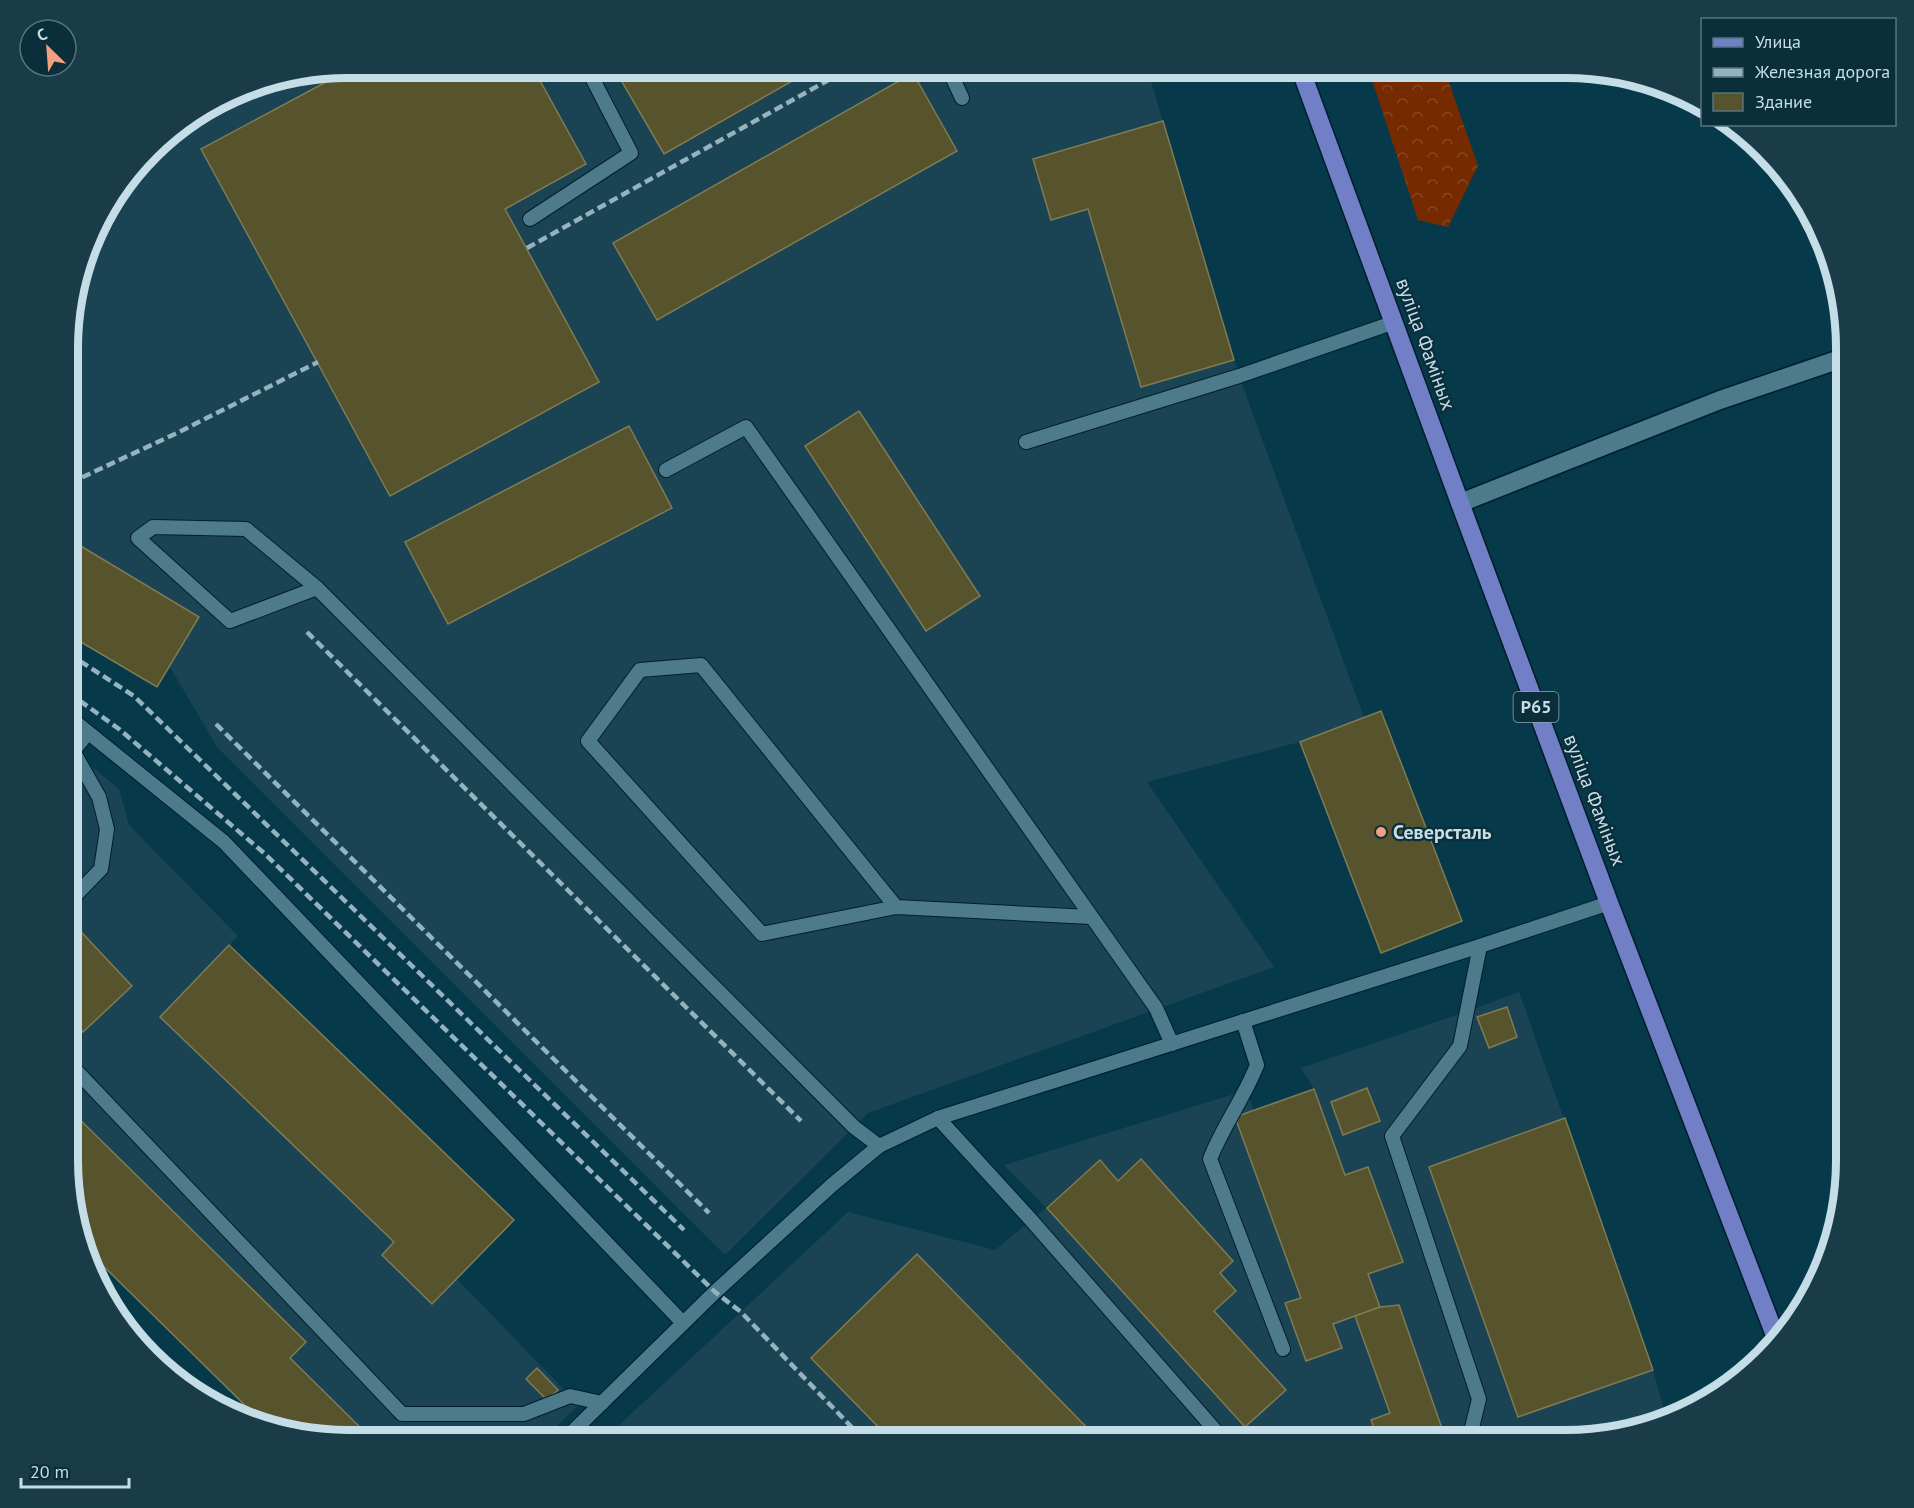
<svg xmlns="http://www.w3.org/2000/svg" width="1914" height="1508" viewBox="0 0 1914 1508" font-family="'PT Sans',sans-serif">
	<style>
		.built { fill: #1a4453 }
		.forest { fill: url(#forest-crowns) }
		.building { fill: #56532d; stroke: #7f7b54; stroke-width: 1.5 }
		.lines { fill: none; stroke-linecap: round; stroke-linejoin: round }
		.lane-casing { stroke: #001f2b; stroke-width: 16 }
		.street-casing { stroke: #001f2b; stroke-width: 21 }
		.primary-casing { stroke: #001f2b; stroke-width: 21 }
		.lane { stroke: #4d7b8c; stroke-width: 14 }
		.street { stroke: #4d7b8c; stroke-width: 18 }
		.primary { stroke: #707fc6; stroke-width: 18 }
		.rail { stroke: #95b3be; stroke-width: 4.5; stroke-dasharray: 9 4.5; stroke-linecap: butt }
		.poi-dot { fill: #f2a17e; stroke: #0a2e3a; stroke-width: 2 }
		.labels { text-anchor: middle; stroke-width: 4.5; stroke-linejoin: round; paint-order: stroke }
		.shield { fill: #0a2e3a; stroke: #8da8b2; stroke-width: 1.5 }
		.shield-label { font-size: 18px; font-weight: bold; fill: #c5dde6 }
		.street-label { font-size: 20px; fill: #c5dde6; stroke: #0a2e3a }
		.poi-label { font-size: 20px; font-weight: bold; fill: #c5dde6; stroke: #0a2e3a; text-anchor: start }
		.rim { fill: none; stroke: #c5dde6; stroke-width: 8 }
	</style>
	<defs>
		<pattern id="forest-crowns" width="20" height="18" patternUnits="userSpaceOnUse" patternTransform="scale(1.5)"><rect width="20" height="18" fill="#752a00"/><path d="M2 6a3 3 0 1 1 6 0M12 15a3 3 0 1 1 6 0" fill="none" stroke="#874825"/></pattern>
	</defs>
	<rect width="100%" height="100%" fill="#063949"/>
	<g class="built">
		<path d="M348,68H1147L1239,376L1364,717L1381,711L1462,921L1381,953L1300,742L1147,782L1274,967L868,1113L725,1255L217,747L170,667L157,687L69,635L70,311L105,208L163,137L258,83Z"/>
		<path d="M69,748L119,789L129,825L238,936L229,945L514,1220L457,1279L579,1405L542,1440H330L68,1178Z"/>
		<path d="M1519,992L1653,1370L1667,1420L1566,1440H603L848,1212L995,1250L1046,1208L1004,1165L1247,1090L1254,1111L1314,1089L1301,1068L1468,1011Z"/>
	</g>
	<path class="forest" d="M1368,68H1444L1478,166L1448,227L1418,220Z"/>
	<g class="building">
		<path d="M352,68H533L586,164L505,209L599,382L390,496L201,149Z"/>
		<path d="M614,68H815L664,154Z"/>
		<path d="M913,73L957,151L657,320L613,243Z"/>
		<path d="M1163,121L1234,360L1141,387L1088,209L1051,220L1033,159Z"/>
		<path d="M859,411L980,596L926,631L805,446Z"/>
		<path d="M629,426L672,508L448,624L405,542Z"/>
		<path d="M69,539L199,617L157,687L69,635Z"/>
		<path d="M1381,711L1462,921L1381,953L1300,742Z"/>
		<path d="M69,789L80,800L69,811Z"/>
		<path d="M69,919L132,986L83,1032L68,1017Z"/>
		<path d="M229,945L514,1220L432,1304L382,1255L394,1242L160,1017Z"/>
		<path d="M1507,1007L1517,1037L1489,1048L1477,1017Z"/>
		<path d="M1367,1088L1380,1121L1343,1135L1331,1102Z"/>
		<path d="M1314,1089L1345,1175L1368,1167L1403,1262L1368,1274L1380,1307L1333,1324L1342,1348L1306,1361L1285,1303L1301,1298L1235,1117Z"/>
		<path d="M68,1108L306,1342L290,1358L373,1440H330L265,1425L87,1250L68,1178Z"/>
		<path d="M1565,1118L1653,1370L1518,1417L1429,1167Z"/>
		<path d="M1141,1159L1233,1261L1220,1273L1236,1291L1214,1311L1286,1390L1245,1427L1047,1208L1100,1160L1118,1181Z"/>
		<path d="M917,1254L1099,1440H891L811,1358Z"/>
		<path d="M1399,1305L1446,1440H1378L1371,1420L1390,1413L1355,1316L1380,1307Z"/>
		<path d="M537,1368L558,1390L547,1400L526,1379Z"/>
	</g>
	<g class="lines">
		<defs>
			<g id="lane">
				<path d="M948,68L962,98"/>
				<path d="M530,219L631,153L587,68"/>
				<path d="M1026,442L1239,376L1395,322"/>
				<path d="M666,470L746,427L1156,1008L1172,1044"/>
				<path d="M317,588L230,621L138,538L153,527L246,529L317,588L854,1127L879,1146"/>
				<path d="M69,717L224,842L683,1323"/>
				<path d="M69,902L101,869L107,829L99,797L73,751L88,733"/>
				<path d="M896,907L762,934L588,741L640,670L701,665L896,907L1091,917"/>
				<path d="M1243,1021L1257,1065C1244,1098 1223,1126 1210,1159L1283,1349"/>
				<path d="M68,1062L402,1414H524L570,1396L602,1403"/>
				<path d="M938,1118L1032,1221L1215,1430"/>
				<path d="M564,1440L715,1292L832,1185L879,1146L938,1118L1480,946L1609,903"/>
				<path d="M1469,1440L1479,1399L1392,1136L1460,1046L1480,946"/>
			</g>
			<path id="street" d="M1460,503L1720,400L1846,357"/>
			<path id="primary" d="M1300,68L1460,503L1609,903L1778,1343"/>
		</defs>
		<use href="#lane" class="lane-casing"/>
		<use href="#street" class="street-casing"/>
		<use href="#primary" class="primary-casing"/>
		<use href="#lane" class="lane"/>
		<use href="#street" class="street"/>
		<use href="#primary" class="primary"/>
		<g class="rail">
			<path d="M527,248L850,68"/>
			<path d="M70,483L177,433L318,362"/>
			<path d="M307,632L801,1121"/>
			<path d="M69,654L134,696L684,1230"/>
			<path d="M69,693L119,729L264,853L715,1292L741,1312L864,1440"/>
			<path d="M216,724L709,1213"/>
			<path d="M144,1345L179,1381"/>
		</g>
	</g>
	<circle class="poi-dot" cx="1381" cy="832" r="6"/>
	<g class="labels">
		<rect class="shield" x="1513.5" y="692" width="45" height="30" rx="4.5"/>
		<g class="shield-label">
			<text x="1536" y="713">Р65</text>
		</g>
		<g class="street-label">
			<text transform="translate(1426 344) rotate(70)" y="7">вуліца Фаміных</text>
			<text transform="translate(1595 800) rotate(69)" y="7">вуліца Фаміных</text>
		</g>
		<g class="poi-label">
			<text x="1393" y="839">Северсталь</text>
		</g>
	</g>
	<path d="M0 0H1914V1508H0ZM348 78H1566A270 270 0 0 1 1836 348V1160A270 270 0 0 1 1566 1430H348A270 270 0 0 1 78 1160V348A270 270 0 0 1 348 78Z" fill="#193c48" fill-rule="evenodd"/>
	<path class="rim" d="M348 78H1566A270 270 0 0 1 1836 348V1160A270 270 0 0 1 1566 1430H348A270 270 0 0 1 78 1160V348A270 270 0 0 1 348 78Z"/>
	<rect x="1701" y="18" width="195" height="108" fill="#0a2e3a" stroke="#55747f" stroke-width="1.5"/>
	<rect x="1713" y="38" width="30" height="9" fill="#707fc6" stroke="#55747f" stroke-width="1.5"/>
	<text x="1755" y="48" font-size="18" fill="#c5dde6">Улица</text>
	<rect x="1713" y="68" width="30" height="9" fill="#95b3be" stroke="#55747f" stroke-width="1.5"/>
	<text x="1755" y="78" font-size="18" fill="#c5dde6">Железная дорога</text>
	<rect x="1713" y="93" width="30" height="18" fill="#56532d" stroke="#55747f" stroke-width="1.5"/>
	<text x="1755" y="108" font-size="18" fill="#c5dde6">Здание</text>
	<g transform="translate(48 48) rotate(335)"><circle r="28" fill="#0a2e3a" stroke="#55747f" stroke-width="1.5"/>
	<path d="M0-4.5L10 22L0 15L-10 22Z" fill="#f2a17e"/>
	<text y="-9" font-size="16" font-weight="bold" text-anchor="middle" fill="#c5dde6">С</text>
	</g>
	<path d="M21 1478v9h108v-9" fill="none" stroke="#c5dde6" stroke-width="3"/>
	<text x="30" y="1478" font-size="18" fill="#c5dde6" stroke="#0a2e3a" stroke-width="4.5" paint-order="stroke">20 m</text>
</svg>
